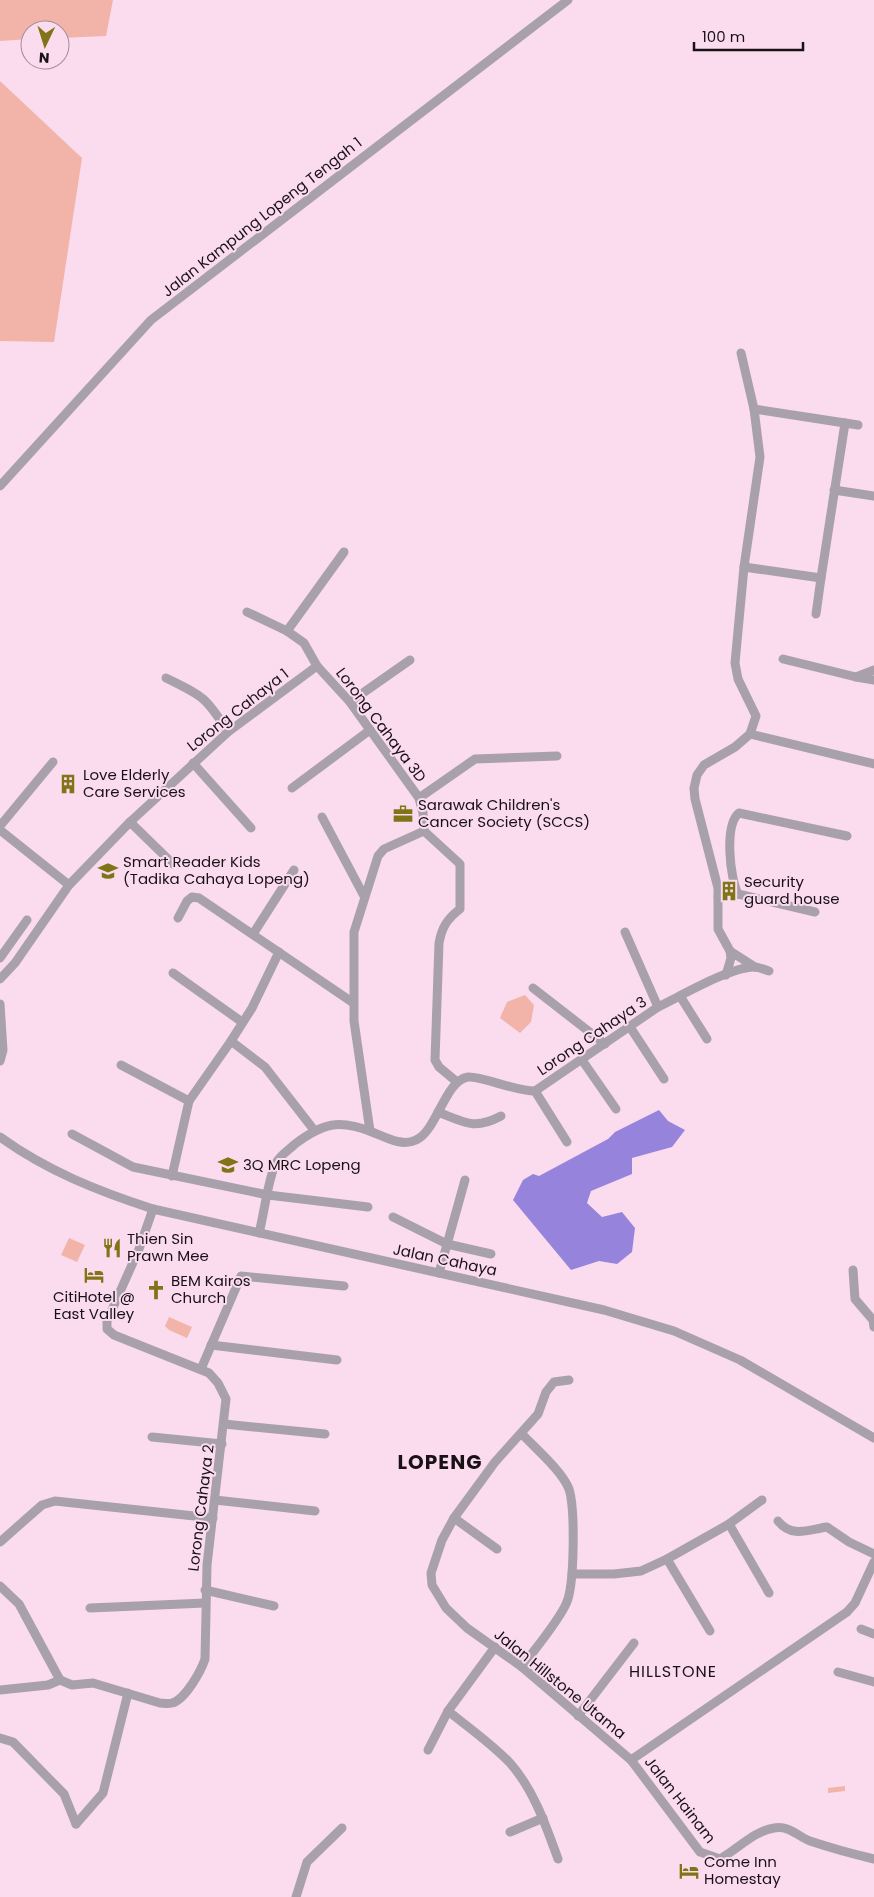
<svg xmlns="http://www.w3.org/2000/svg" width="874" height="1897" viewBox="0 0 874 1897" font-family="Poppins,sans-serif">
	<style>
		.green { fill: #f2b4a9 }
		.water { fill: #9684dc }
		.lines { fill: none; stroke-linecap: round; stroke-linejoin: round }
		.minor { stroke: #a8a1ac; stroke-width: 9 }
		.labels { text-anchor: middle; stroke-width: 4; stroke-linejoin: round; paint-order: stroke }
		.street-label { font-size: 15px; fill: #1a1117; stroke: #fadcee }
		.poi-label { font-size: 15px; fill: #1a1117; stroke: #fadcee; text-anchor: start }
		.neighbourhood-label { font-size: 16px; letter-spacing: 1px; fill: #1a1117; stroke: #fadcee }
		.district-label { font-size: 20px; font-weight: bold; letter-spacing: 1px; fill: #1a1117; stroke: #fadcee }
	</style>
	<rect width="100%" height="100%" fill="#fadcee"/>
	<g class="green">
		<path d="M0,0H113L106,36L60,38V30H30V39L0,41Z"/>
		<path d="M0,81L82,158L54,342L0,341Z"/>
		<path d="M525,995L534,1005L531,1022L520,1033L500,1018L507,1002Z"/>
		<path d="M69,1238L85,1245L77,1262L61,1255Z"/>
		<path d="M169,1317L192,1327L187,1338L169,1330L165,1326Z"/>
		<path d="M845,1786V1791L828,1793V1788Z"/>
	</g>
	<path class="water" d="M659,1110L668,1121L685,1130L672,1147L632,1158V1174L591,1191L587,1203L602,1217L622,1212L635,1228L632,1252L617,1264L599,1261L571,1270L513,1200L523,1180L533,1174L539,1176L608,1139L615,1132Z"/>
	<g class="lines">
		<g class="minor">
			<path d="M741,353L754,409L760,457L744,567L735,663L738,679L756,716L750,734"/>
			<path d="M845,423L858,425"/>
			<path d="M0,486L151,320L568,0"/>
			<path d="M834,490L874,496"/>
			<path d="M744,567L821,578L845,423L754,409"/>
			<path d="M247,612L287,631L304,643L317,666L350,702L419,798L423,813L424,831L384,849L378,856L354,932V1021L370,1131"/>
			<path d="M816,614L821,578"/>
			<path d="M287,631L344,552"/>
			<path d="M783,659L856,677L874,670"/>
			<path d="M856,677L874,680"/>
			<path d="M166,678C203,696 206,697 228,732"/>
			<path d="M350,702L410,660"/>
			<path d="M193,763L251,828"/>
			<path d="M292,788L370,730"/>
			<path d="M419,798L475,759L557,756"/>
			<path d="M322,817L364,896"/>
			<path d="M130,822L173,864"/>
			<path d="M0,826L53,762"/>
			<path d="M0,830L69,885"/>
			<path d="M424,831L460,864V909C447,919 442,927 439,943L435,1060L439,1067L457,1082"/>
			<path d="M718,897L738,894"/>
			<path d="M815,912L738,894C730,878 724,825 739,813L847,836"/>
			<path d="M178,918L187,901L192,897L199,898L352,1002"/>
			<path d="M625,932L658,1007"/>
			<path d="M253,934L294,870"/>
			<path d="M730,951L755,967"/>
			<path d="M279,952L252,1008L231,1041L265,1067L314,1130"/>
			<path d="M0,958L27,920"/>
			<path d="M173,973L242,1022"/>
			<path d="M726,975L731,958L730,951L718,929V888L695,799L694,788L697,775L704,765L735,747L750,734L874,764"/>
			<path d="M0,979L15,963L69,885L130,822L228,732L317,666"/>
			<path d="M533,988L605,1044"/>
			<path d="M680,996L707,1039"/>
			<path d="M0,1004L3,1050L0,1061"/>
			<path d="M630,1027L664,1079"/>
			<path d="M582,1060L616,1109"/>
			<path d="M121,1065L189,1101"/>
			<path d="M535,1091L567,1142"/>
			<path d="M438,1112C465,1123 475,1130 501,1116"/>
			<path d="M72,1134L133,1167L268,1195L368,1207"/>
			<path d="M0,1137C47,1171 98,1191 153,1209L604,1310L674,1331L740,1360L874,1438"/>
			<path d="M172,1176L189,1101L231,1041"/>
			<path d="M393,1217L447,1244L491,1254"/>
			<path d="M259,1233C264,1215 268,1178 276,1163C280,1155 289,1150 295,1144C323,1123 339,1119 372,1132C385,1137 402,1147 416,1140C437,1131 445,1080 468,1077C482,1076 514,1091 535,1091L658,1007C681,996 730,967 754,967C759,967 765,970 769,971"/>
			<path d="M853,1270L855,1299L873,1320L874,1327"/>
			<path d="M439,1273L465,1180"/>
			<path d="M211,1345L337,1360"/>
			<path d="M201,1369L241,1276L344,1286"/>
			<path d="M569,1380L554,1382L546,1392L538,1414L495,1462L454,1518L442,1540L431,1573L432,1585L446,1608L467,1628L522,1667L631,1760L847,1612L855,1603L874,1562"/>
			<path d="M224,1424L325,1434"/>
			<path d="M522,1434C535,1448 562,1471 569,1489C575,1508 575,1586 566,1604C558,1622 534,1650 522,1667"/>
			<path d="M152,1437L222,1444"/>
			<path d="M215,1500L315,1511"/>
			<path d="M454,1518L497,1549"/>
			<path d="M778,1521C792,1538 807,1530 827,1527L849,1542L874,1554"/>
			<path d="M729,1524L769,1593"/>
			<path d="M0,1542L42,1505L55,1501L213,1518"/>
			<path d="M667,1559L710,1631"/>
			<path d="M572,1574H614L641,1571L667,1559L729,1524L762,1500"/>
			<path d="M0,1586L19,1604L60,1680"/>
			<path d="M205,1590L274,1606"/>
			<path d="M90,1608L205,1603"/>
			<path d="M861,1629L874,1634"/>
			<path d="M495,1647L448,1711C468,1727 492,1744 510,1763C534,1790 546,1826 558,1859"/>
			<path d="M838,1672L874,1682"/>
			<path d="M0,1690L48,1685L60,1680L72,1685L93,1683L160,1703C163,1703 168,1704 172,1703C185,1700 201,1671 205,1659L207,1565L226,1399L218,1383L209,1373L114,1335L107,1329V1321L139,1249L153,1209"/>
			<path d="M578,1716L634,1643"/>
			<path d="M0,1738L13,1742L64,1794L76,1824"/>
			<path d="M428,1750L448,1711"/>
			<path d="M631,1760L700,1852L720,1859C738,1849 754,1831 774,1828C789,1825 797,1836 810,1841C831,1848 853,1854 874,1859"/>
			<path d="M76,1824L103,1793L128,1693"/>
			<path d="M510,1832L543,1818"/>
			<path d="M296,1897L307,1862L342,1828"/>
		</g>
	</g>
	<defs>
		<symbol id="building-bare" viewBox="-9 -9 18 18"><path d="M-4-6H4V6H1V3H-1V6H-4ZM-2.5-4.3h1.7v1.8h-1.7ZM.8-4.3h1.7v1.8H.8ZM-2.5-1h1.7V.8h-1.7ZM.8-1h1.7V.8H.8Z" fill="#7f7518" stroke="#fadcee" stroke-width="2.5" paint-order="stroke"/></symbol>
		<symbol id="office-bare" viewBox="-9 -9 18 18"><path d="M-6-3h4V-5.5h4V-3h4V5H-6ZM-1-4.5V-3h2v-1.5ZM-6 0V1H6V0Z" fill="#7f7518" stroke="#fadcee" stroke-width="2.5" paint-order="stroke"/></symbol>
		<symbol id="school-bare" viewBox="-9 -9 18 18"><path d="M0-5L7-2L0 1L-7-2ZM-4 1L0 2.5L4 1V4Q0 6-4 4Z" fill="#7f7518" stroke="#fadcee" stroke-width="2.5" paint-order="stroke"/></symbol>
		<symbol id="restaurant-bare" viewBox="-9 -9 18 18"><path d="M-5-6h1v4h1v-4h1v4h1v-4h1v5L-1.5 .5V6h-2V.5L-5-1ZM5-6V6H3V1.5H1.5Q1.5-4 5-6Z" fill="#7f7518" stroke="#fadcee" stroke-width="2.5" paint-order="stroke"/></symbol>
		<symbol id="hotel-bare" viewBox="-9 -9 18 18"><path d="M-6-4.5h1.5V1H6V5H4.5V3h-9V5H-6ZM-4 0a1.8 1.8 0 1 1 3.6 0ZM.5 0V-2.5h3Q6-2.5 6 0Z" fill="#7f7518" stroke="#fadcee" stroke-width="2.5" paint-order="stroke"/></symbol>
		<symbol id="church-bare" viewBox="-9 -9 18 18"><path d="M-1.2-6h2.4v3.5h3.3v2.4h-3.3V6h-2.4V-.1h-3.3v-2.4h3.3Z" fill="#7f7518" stroke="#fadcee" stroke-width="2.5" paint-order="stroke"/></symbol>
	</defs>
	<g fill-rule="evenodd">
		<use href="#building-bare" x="54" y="770" width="28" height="28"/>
		<use href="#office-bare" x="389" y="800" width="28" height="28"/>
		<use href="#school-bare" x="94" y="857" width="28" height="28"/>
		<use href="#building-bare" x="715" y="877" width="28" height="28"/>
		<use href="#school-bare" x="214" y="1151" width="28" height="28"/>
		<use href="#restaurant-bare" x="98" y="1234" width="28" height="28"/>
		<use href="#hotel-bare" x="80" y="1261" width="28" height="28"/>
		<use href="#church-bare" x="142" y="1276" width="28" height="28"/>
		<use href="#hotel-bare" x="675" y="1857" width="28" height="28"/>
	</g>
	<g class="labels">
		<g class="street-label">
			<text transform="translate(262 217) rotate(-38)" y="5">Jalan Kampung Lopeng Tengah 1</text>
			<text transform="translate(238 710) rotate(-38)" y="5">Lorong Cahaya 1</text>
			<text transform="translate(381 725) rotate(53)" y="5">Lorong Cahaya 3D</text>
			<text transform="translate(592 1036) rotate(-34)" y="5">Lorong Cahaya 3</text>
			<text transform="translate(445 1260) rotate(12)" y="5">Jalan Cahaya</text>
			<text transform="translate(201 1508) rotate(-83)" y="5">Lorong Cahaya 2</text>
			<text transform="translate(560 1684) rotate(39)" y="5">Jalan Hillstone Utama</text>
			<text transform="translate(680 1800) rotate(52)" y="5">Jalan Hainam</text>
		</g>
		<g class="poi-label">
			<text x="83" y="780">Love Elderly<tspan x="83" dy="17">Care Services</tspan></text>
			<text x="418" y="810">Sarawak Children's<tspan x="418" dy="17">Cancer Society (SCCS)</tspan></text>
			<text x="123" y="867">Smart Reader Kids<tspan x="123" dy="17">(Tadika Cahaya Lopeng)</tspan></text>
			<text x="744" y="887">Security<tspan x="744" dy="17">guard house</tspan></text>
			<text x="243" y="1170">3Q MRC Lopeng</text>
			<text x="127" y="1244">Thien Sin<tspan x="127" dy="17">Prawn Mee</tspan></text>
			<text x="171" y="1286">BEM Kairos<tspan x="171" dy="17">Church</tspan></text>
			<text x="94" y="1302" text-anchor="middle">CitiHotel @<tspan x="94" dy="17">East Valley</tspan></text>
			<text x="704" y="1867">Come Inn<tspan x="704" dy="17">Homestay</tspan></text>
		</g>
		<g class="neighbourhood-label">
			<text x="673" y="1677">HILLSTONE</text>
		</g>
		<g class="district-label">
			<text x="440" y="1469">LOPENG</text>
		</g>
	</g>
	<g transform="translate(45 45) rotate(184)"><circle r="24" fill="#fadcee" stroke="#a08b98"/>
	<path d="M0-4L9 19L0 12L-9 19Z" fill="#7f7518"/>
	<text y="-8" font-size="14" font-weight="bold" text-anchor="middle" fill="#1a1117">N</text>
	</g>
	<path d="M694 42v8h109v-8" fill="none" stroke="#1a1117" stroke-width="2.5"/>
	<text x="702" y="42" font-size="15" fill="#1a1117" stroke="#fadcee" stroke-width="4" paint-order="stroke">100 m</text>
</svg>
